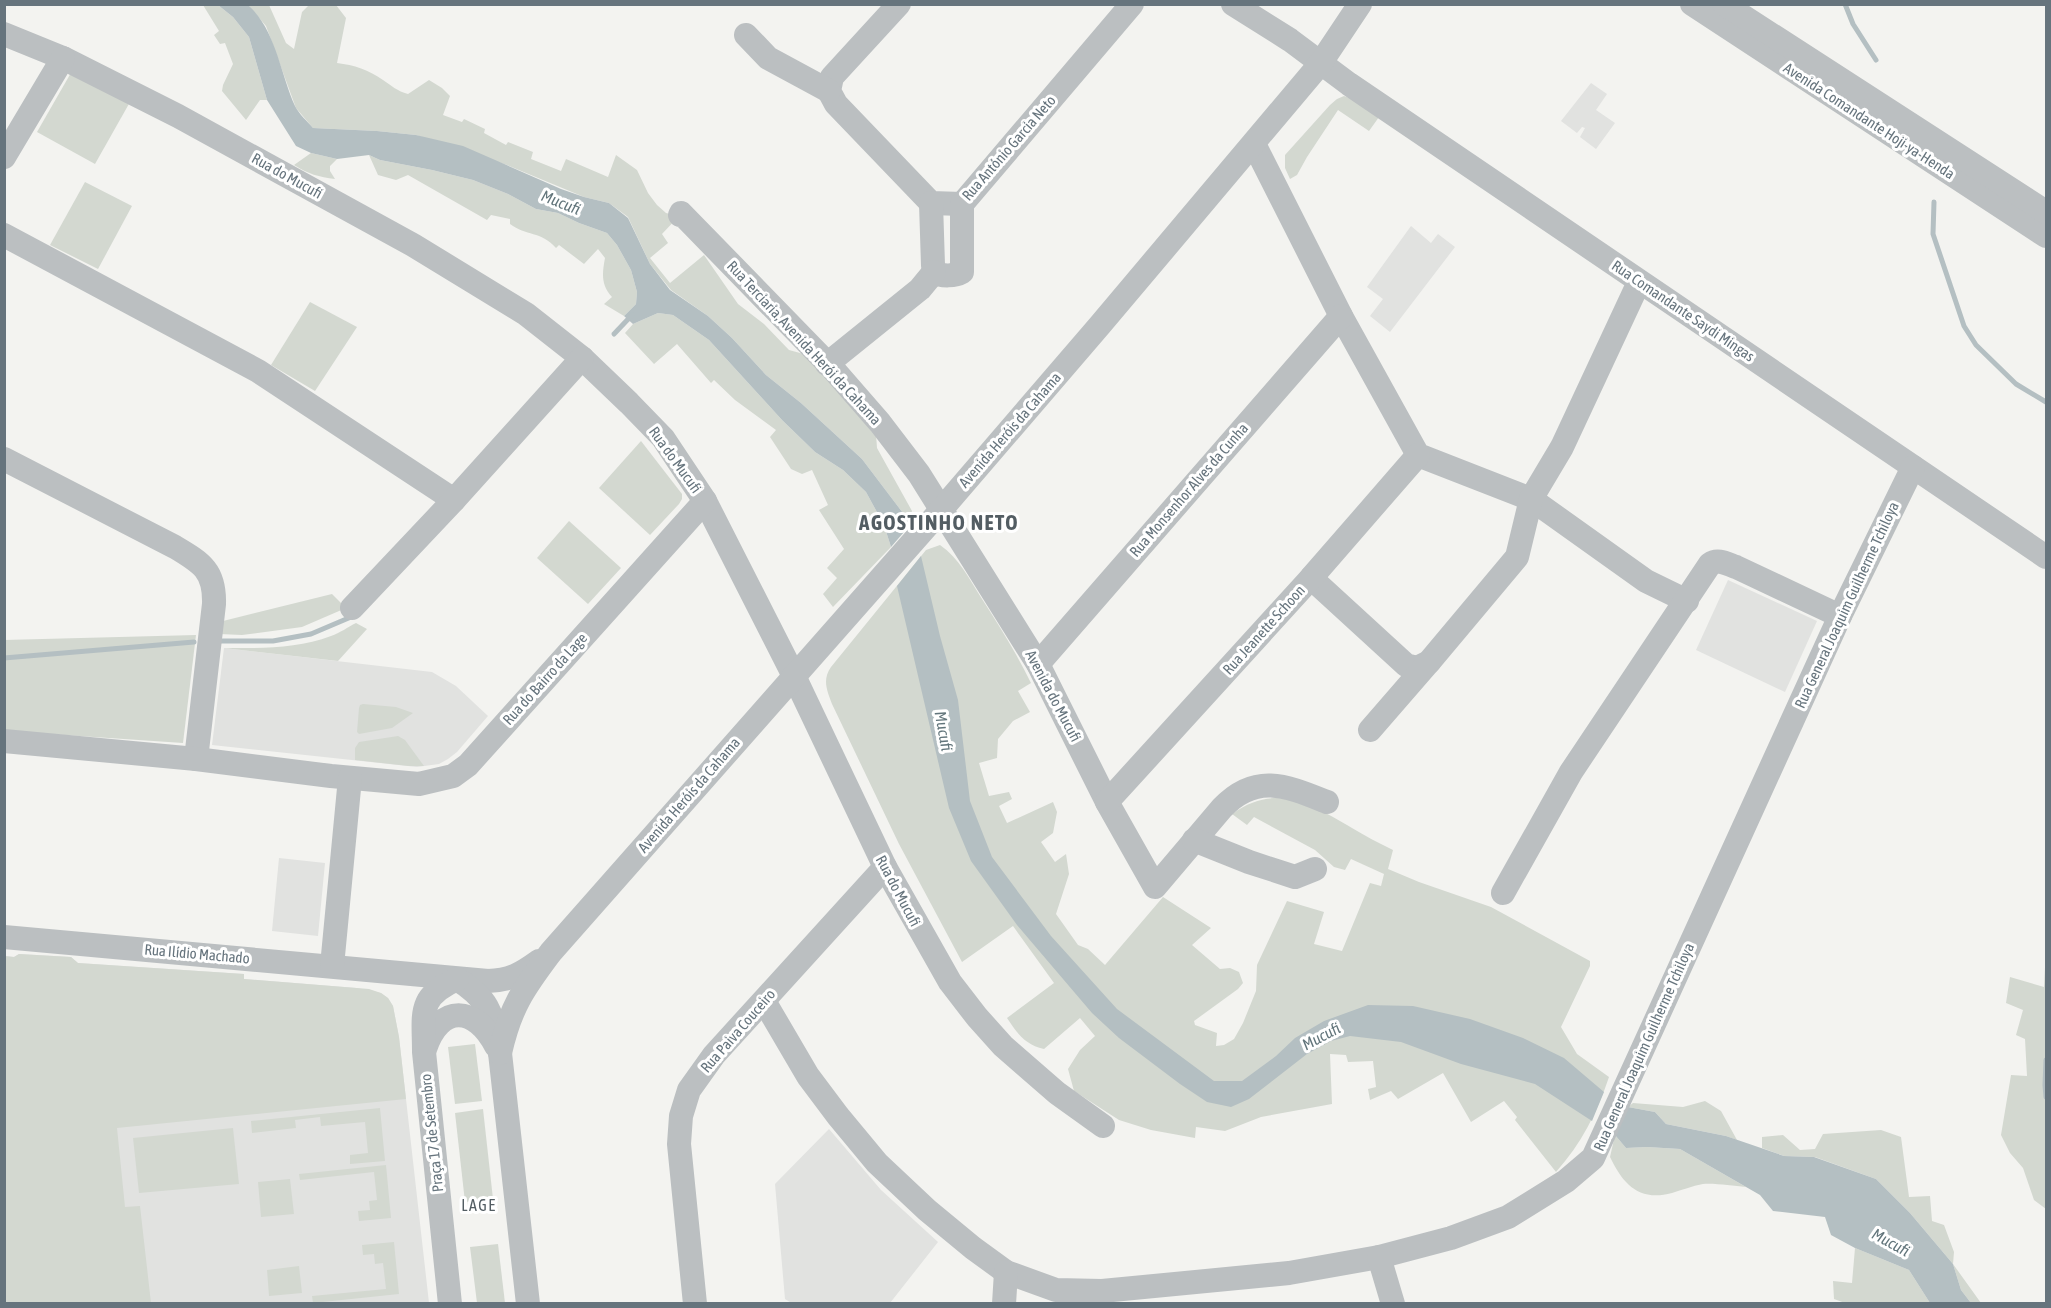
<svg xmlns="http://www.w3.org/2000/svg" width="2051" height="1308" viewBox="0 0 2051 1308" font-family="'Asap Condensed',sans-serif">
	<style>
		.built { fill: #e1e2e0 }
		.green { fill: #d3d8d0 }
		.water { fill: #b4bfc2 }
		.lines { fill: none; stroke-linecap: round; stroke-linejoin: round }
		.stream { stroke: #b4bfc2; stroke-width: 5 }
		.minor { stroke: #bbbfc1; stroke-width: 24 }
		.labels { text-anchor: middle; stroke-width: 6; stroke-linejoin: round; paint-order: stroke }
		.street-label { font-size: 15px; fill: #66747d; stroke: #fff }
		.water-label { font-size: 16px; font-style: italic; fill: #62757b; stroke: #fff }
		.neighbourhood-label { font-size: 16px; letter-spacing: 1.5px; fill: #535d63; stroke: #fff }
		.district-label { font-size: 21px; font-weight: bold; letter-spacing: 1.5px; fill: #535d63; stroke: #fff }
	</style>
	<rect width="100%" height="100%" fill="#f3f3f0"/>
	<g class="built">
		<path d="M1591,83L1607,94L1596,110L1615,123L1596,149L1580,137L1585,128L1582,127L1577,133L1561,121Z"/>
		<path d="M1411,226L1431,243L1438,234L1455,247L1390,332L1370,316L1383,299L1367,287Z"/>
		<path d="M1728,580L1817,621L1785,692L1696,650Z"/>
		<path d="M224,648L432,672L456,686L488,716L457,752L448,759L439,764L417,767L212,745Z"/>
		<path d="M279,858L325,863L318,936L272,931Z"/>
		<path d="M19,954L71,957L78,963L244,974V979L357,988L381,993L388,998L393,1006L399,1037L429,1303L5,1304V956L14,957Z"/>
		<path d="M829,1129L881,1190L938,1242L890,1303L793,1304L785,1299L775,1184Z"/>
	</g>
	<g class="green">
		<path d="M203,5H218L233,17L249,37L267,100H260L246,120L222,91L223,85L233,64L225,43L220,44L214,35L219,31Z"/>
		<path d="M248,5H269L286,43L294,49L302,12L309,5H336L346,18L337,63C354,65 369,70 383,80C392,86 397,91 408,94L429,80L442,88L450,96L443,115L462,122L464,119L485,129L484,133L506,145L508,142L533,152L531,159L561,171L566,159L608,177L616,155L637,170L648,193L657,205L666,213L679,216L662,234L668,243L650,258L670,283L704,255L738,304L764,324L789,350L811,356L876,434L877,448L912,511L909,521L862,459L801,403L766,375L732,338L708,316L671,290L650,264L628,217L609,203L584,197L507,165L416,135L377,131L313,128L296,108L266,26Z"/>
		<path d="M72,71L130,102L95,164L37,132Z"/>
		<path d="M1344,96L1352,99L1379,117L1369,131L1338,110L1307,157L1297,175L1290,179L1285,168V155L1330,105L1337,99Z"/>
		<path d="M311,153L337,159L330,166V171L335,179C319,177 308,174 294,165Z"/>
		<path d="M369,155L380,160L432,170L473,180L508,194L536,209L558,213L579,223L607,233L617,245L631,270L637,292L636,304L624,316L604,304L612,297C601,285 602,274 605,258L598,249L584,264L559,245L556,248C541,231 526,236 510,224V219L491,215L487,220L408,175L396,180L378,175Z"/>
		<path d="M85,182L132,206L98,269L50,245Z"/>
		<path d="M310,302L357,327L315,391L271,365Z"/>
		<path d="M658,313L673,315L709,340L782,420L815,452L843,470L866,492L884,525L891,547L833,607L823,594L837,578L827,568L844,549L819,510L828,505L812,470L802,474L791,469L770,437L776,430L735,400L714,380L711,383L677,344L654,364L625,333L633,324Z"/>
		<path d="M641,441L682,494V499L679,504L650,535L599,488Z"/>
		<path d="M569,521L621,568L588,604L537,558Z"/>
		<path d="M940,545C959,558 970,580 982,599C1000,627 1017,654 1031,683L1018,691L1030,712L1013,721L998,739L997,758L979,763L989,796L1009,792L1012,799L999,806L1007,823L1053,802L1057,812L1053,833L1041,842L1055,862L1066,854L1069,874L1056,914L1078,945L1088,949L1105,965L1163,897L1211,928L1192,945L1220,969L1230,968L1239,972L1243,983L1238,989L1194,1021L1195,1025L1217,1033L1216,1046L1224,1045L1234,1039L1243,1023L1256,991L1257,965L1287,901L1324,912L1314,944L1342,951L1370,883L1381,886L1384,874L1351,859L1345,870L1334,867L1315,850L1254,817L1247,825L1232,814C1276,782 1311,804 1352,828C1365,836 1379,843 1393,850L1388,869L1419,882L1491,907L1590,961V966L1561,1027L1577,1054L1609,1077C1597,1113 1581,1144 1556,1172L1515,1120L1517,1117L1504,1101L1471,1122L1443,1073L1398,1099L1391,1091L1370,1100L1368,1089L1376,1087L1373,1061L1348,1062L1346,1055L1330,1054L1332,1104L1261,1117L1225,1131L1196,1127L1195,1138L1151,1130L1119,1120L1074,1091L1068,1069L1080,1050L1095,1036L1080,1018L1044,1049C1025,1045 1017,1033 1007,1018L1054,983L1013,926L962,962L899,844L832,704C827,690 822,680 831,667L926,550Z"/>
		<path d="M332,594L346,608L302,627L242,635L219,634L223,621Z"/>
		<path d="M356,623L367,629L338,661L224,648C260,648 297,649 331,636C340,633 348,627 356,623Z"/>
		<path d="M196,635L183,743L5,731L4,640Z"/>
		<path d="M363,704L396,707L413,713L392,728L359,734L357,732L359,708L360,705Z"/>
		<path d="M398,736L405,740L424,766H409L355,760V748L359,742Z"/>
		<path d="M2046,947V1209L2034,1200L2023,1168L2010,1153L2001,1135L2011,1075L2027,1076L2025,1039L2016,1035L2023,1010L2006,1003L2010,977L2044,987Z"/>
		<path d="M19,954L71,957L78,963L244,974V979L369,989L381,993L388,998L393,1006L399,1037L406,1099L117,1128L125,1207L140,1206L151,1303H5L4,956L14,957Z"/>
		<path d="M475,1044L482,1101L455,1104L448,1047Z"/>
		<path d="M1705,1101L1721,1111L1737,1140L1726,1136L1666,1124L1655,1112L1628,1107L1633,1103L1683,1107Z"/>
		<path d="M380,1108L385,1161L350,1164V1155L368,1153L365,1122L321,1126L320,1117L295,1120L296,1128L252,1133L251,1121Z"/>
		<path d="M483,1109L493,1199L465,1202L455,1113Z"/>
		<path d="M233,1128L239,1184L139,1193L133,1138Z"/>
		<path d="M1881,1130L1901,1137L1909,1197L1930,1196L1932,1221L1944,1225L1954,1252L1953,1264L1981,1303H1971L1961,1290L1953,1264L1910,1213L1876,1179L1815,1157L1784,1156L1762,1148V1137L1783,1135L1800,1150L1815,1149L1823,1134Z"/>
		<path d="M1615,1135L1626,1148L1647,1147L1680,1149L1746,1187C1733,1186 1715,1183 1703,1184C1692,1186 1682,1190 1672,1193C1639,1202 1623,1184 1610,1157Z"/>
		<path d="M386,1165L391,1218L359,1221L358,1211L370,1210L369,1201L377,1200L374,1172L300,1180L299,1174Z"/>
		<path d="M290,1179L294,1214L261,1217L258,1182Z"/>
		<path d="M394,1242L399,1294L313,1303L312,1296L386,1289L383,1263L375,1264L374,1254L363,1255L362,1245Z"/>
		<path d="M498,1244L505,1303H477L470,1247Z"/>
		<path d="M1855,1248L1909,1270L1930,1303H1845L1834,1299L1833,1281L1852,1283Z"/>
		<path d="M299,1266L302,1293L269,1296L267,1270Z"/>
	</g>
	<g class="water">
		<path d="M218,5H248C276,30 280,73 295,106C299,114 307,121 313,128L377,131L416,135L463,146L561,189L584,197L609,203L628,218L650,264L670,290L708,316L732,338L766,375L801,403L862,459L909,521L904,532L891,547L884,525L866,492L843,470L815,452L782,420L709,340L673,315L658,313L633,324L624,316L636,304L637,292L631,270L617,245L607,233L579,223L558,213L536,209L508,194L473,180L432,170L380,160L369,155L337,159L311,153L296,146L267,100L249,37L233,17Z"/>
		<path d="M921,556L940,636L958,700L970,801L992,857L1051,936L1117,1009L1214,1081H1242L1276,1056L1295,1038L1324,1021L1368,1005L1413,1006L1470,1019L1523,1038L1564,1058L1604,1092L1592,1121L1535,1084L1461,1064L1401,1042L1350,1036L1331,1041L1307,1054L1249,1099L1231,1107L1207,1102L1180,1084L1119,1038L1092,1013L1017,925L971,861L949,808L897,586Z"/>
		<path d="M1628,1107L1655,1112L1666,1124L1726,1136L1784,1156L1814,1157L1876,1179L1910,1213L1953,1264L1961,1290L1971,1303H1930L1909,1270L1855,1248L1831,1235L1825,1217L1773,1211L1760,1195L1680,1149L1647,1147L1626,1148L1615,1135Z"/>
	</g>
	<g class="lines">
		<g class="stream">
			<path d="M1845,4L1853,24L1876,60"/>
			<path d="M1934,202L1933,234L1964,326L1976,345L2016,384L2046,402"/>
			<path d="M614,334L632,315"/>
			<path d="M219,641H273L311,634L351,617"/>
			<path d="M4,658L194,642"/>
			<path d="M2046,1060L2045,1085L2046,1097"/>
		</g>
		<g class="minor">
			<path d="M899,4L832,77L829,91L836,104L931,203L962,204L1132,4"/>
			<path d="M1233,4L1290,40L1349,84L2046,557"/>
			<path d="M1692,4L2046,236"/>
			<path d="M1724,4L2046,212"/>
			<path d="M4,34L63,58L178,116L413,245L526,314L582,358L629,403L663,438L705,501L794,676L885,867L950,982L977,1017L1003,1046L1057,1093L1103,1126"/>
			<path d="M746,35L768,58L829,91"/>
			<path d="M1254,144L1341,316L1418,455L1531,499L1646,581L1687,601"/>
			<path d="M4,157L63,58"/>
			<path d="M931,203L933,265L934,272C942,277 955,276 962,272V204"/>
			<path d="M680,215L681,213L833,369L880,423L919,474L1038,664L1107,802L1155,887L1222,808C1256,772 1287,786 1327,802"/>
			<path d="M4,235L258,371L454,500"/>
			<path d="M827,364L920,289L934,272"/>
			<path d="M4,459L175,547C202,563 215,571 214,604L196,759"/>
			<path d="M1311,578L1406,665L1417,668L1429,662L1517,557L1531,499L1562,447L1639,282"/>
			<path d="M352,608L454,500L582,358"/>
			<path d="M1038,664L1341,316"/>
			<path d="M1370,730L1429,662"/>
			<path d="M4,741L196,759L331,776L419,784L453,776L468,765L705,501"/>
			<path d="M1107,802L1311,578L1418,455"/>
			<path d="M1194,840L1249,862L1295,877L1315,869"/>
			<path d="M1503,893L1571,772L1710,564C1718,558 1727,564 1736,567L1840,616"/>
			<path d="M4,937L488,981C511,980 521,974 539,961"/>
			<path d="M332,966L350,778"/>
			<path d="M457,979C492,1001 492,1016 500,1053L528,1304"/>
			<path d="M764,1001L808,1076L838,1116L877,1163L927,1210L973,1248L1006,1272L1056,1290L1102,1291L1289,1273L1379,1257L1451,1238L1508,1217L1566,1181L1593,1158L1840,616L1913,467"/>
			<path d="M425,1049C440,1003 476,1006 496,1046"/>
			<path d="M500,1053C510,1008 523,989 551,952L941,510L1100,325L1320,64L1360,4"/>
			<path d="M1379,1257L1393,1304"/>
			<path d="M450,1304L424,1052C424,1013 417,997 457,979"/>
			<path d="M695,1304L679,1144L681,1116L689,1090L714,1055L885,867"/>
			<path d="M1004,1304L1006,1272"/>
		</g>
	</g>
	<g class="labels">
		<g class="street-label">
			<text transform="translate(1869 121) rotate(33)" y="5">Avenida Comandante Hoji-ya-Henda</text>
			<text transform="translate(1009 148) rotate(-49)" y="5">Rua António Garcia Neto</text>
			<text transform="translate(287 176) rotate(29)" y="5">Rua do Mucufi</text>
			<text transform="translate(1683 311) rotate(34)" y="5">Rua Comandante Saydi Mingas</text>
			<text transform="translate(804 343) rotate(47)" y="5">Rua Terciaria, Avenida Herói da Cahama</text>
			<text transform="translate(1010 430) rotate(-49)" y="5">Avenida Heróis da Cahama</text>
			<text transform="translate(675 460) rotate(54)" y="5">Rua do Mucufi</text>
			<text transform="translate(1189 490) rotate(-49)" y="5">Rua Monsenhor Alves da Cunha</text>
			<text transform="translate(1847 605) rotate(-65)" y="5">Rua General Joaquim Guilherme Tchiloya</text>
			<text transform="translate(1264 630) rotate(-48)" y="5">Rua Jeanette Schoon</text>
			<text transform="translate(545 679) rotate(-48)" y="5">Rua do Bairro da Lage</text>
			<text transform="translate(1053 696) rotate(62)" y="5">Avenida do Mucufi</text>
			<text transform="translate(689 795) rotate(-49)" y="5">Avenida Heróis da Cahama</text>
			<text transform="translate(898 891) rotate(62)" y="5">Rua do Mucufi</text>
			<text transform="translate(197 954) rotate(5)" y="5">Rua Ilídio Machado</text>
			<text transform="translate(738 1031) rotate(-49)" y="5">Rua Paiva Couceiro</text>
			<text transform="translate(1644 1047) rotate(-66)" y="5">Rua General Joaquim Guilherme Tchiloya</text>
			<text transform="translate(432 1133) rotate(-96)" y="5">Praça 17 de Setembro</text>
		</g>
		<g class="water-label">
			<text transform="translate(561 202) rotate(22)" y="6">Mucufi</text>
			<text transform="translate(944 731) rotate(80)" y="6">Mucufi</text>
			<text transform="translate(1321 1036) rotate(-28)" y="6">Mucufi</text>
			<text transform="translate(1891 1242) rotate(29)" y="6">Mucufi</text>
		</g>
		<g class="neighbourhood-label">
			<text x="479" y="1211">LAGE</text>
		</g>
		<g class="district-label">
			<text x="939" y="530">AGOSTINHO NETO</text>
		</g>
	</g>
	<rect width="2051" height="1308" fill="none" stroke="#66747d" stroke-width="12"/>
</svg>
